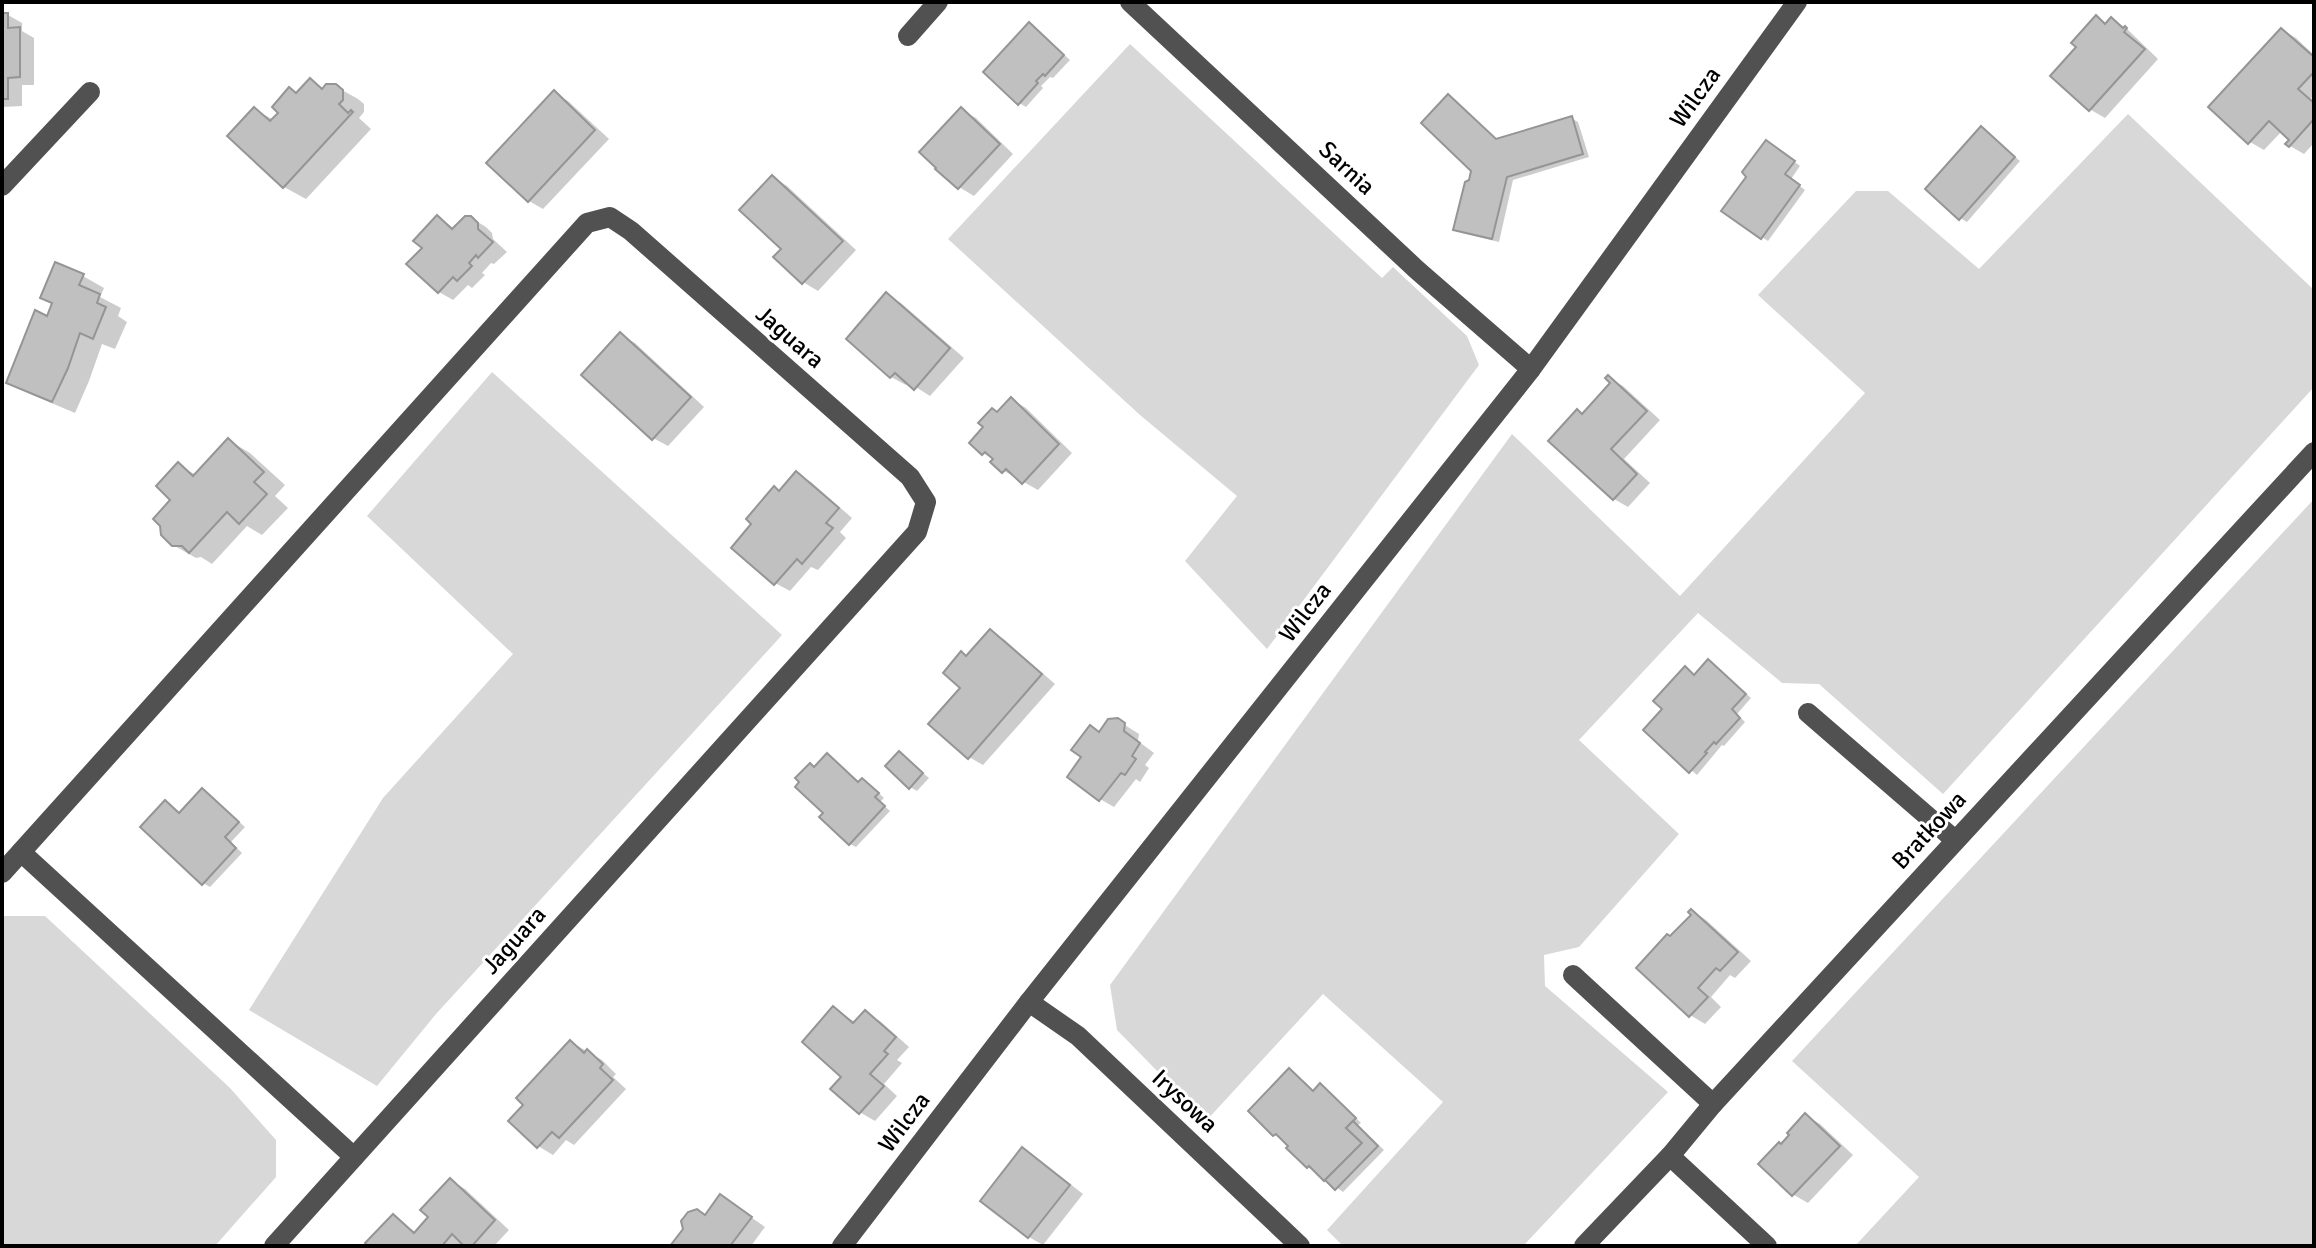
<svg xmlns="http://www.w3.org/2000/svg" width="2316" height="1248" viewBox="0 0 2316 1248" font-family="Signika,sans-serif">
	<style>
		.green { fill: #d8d8d8 }
		.shadow { fill: #0003 }
		.building { fill: #c0c0c0; stroke: #959595; stroke-width: 2 }
		.lines { fill: none; stroke-linecap: round; stroke-linejoin: round }
		.minor { stroke: #515151; stroke-width: 20 }
		.labels { text-anchor: middle; stroke-width: 6; stroke-linejoin: round; paint-order: stroke }
		.street-label { font-size: 24px; fill: #000; stroke: #fff }
	</style>
	<rect width="100%" height="100%" fill="#fff"/>
	<g class="green">
		<path d="M1130,44L1382,278L1393,267L1467,336L1479,365L1267,649L1185,561L1237,496L1140,415L948,239Z"/>
		<path d="M2128,114L2314,290V387L1943,794L1819,684L1782,683L1698,613L1579,740L1679,834L1579,947L1544,955L1545,986L1668,1092L1523,1246H1343L1327,1230L1443,1102L1323,994L1206,1121L1117,1030L1110,985L1512,434L1680,596L1865,393L1758,295L1856,191H1888L1979,269Z"/>
		<path d="M492,372L782,635L436,1014L377,1086L249,1010L383,798L513,654L367,516Z"/>
		<path d="M2314,499V1246H1855L1919,1177L1792,1061Z"/>
		<path d="M2,916H45L230,1088L276,1140V1177L215,1246H2Z"/>
	</g>
	<g class="shadow">
		<path d="M2,15H8L22,23V31L34,38V85H22V106L2,107Z"/>
		<path d="M2096,17L2108,24L2112,20L2126,28L2158,59L2105,118L2091,110L2053,76L2079,47Z"/>
		<path d="M1030,24L1070,60L1053,78L1050,77L1041,86L1043,88L1026,107L1019,103Z"/>
		<path d="M2282,30L2296,38L2314,55V95L2311,98L2314,101V143L2304,154L2290,146L2291,139L2282,131L2264,150L2250,142Z"/>
		<path d="M310,80L325,89L335,86L358,99L364,104V112L359,118L371,129L306,199L284,187L254,109L274,120Z"/>
		<path d="M554,93L568,101L609,139L543,209L529,201Z"/>
		<path d="M1455,100L1497,140L1571,118L1578,122L1589,157L1513,180L1499,242L1462,233L1455,229L1473,170Z"/>
		<path d="M962,110L976,118L1013,154L974,196L959,187Z"/>
		<path d="M1981,128L2020,161L1967,222L1960,218Z"/>
		<path d="M1773,146L1800,166L1791,179L1805,190L1768,241L1762,237Z"/>
		<path d="M773,177L787,186L856,250L818,291L803,282L784,249Z"/>
		<path d="M437,217L455,229L471,218L486,227L492,233L493,239L507,252L494,264L491,263L482,273L485,275L472,288L468,285L453,300L439,292L425,248Z"/>
		<path d="M83,276L104,288L100,297L121,308L118,316L127,322L115,349L102,344L89,381L75,413L30,394L8,382L48,318Z"/>
		<path d="M887,295L901,303L964,358L930,396L908,382L906,385L891,377Z"/>
		<path d="M620,335L635,343L704,407L668,446L653,438Z"/>
		<path d="M1609,378L1623,386L1660,420L1624,459L1650,483L1628,507L1614,499L1584,416L1613,383Z"/>
		<path d="M1011,399L1026,408L1072,453L1038,490L1004,471L994,460L983,453L998,414Z"/>
		<path d="M228,440L250,453L285,485L275,496L288,508L262,535L247,526L212,564L201,557L196,558L173,545V500L178,465L196,475Z"/>
		<path d="M797,474L811,482L852,518L840,532L846,538L818,570L811,567L790,591L775,583L781,493Z"/>
		<path d="M991,631L1005,640L1055,684L983,765L969,757L963,688L967,657Z"/>
		<path d="M1709,661L1751,698L1737,714L1745,722L1724,746L1722,745L1697,775L1646,730L1665,709L1685,669L1695,676Z"/>
		<path d="M1117,720L1139,734L1138,741L1154,753L1145,765L1149,768L1140,782L1136,779L1114,807L1100,799V733Z"/>
		<path d="M899,753L929,778L917,791L910,787Z"/>
		<path d="M827,755L860,783L863,780L869,784L884,798L880,802L890,811L856,847L850,844L826,813Z"/>
		<path d="M202,790L245,827L231,842L242,853L210,887L203,883L166,802L181,814Z"/>
		<path d="M1692,911L1706,920L1751,961L1735,978L1730,975L1711,997L1721,1007L1705,1024L1690,1015L1693,915Z"/>
		<path d="M834,1008L856,1023L865,1013L880,1021L909,1047L897,1060L902,1063L884,1084L897,1096L875,1121L861,1113L833,1089L844,1076Z"/>
		<path d="M571,1042L602,1060L616,1074L613,1077L626,1089L574,1145L566,1140L553,1155L538,1146Z"/>
		<path d="M1289,1070L1315,1092L1320,1086L1329,1091L1361,1123L1358,1125L1384,1150L1343,1192L1308,1167L1291,1146L1275,1135Z"/>
		<path d="M1806,1116L1820,1124L1853,1155L1808,1203L1794,1195L1761,1163L1781,1146Z"/>
		<path d="M1022,1150L1037,1158L1083,1194L1043,1245L1029,1237Z"/>
		<path d="M450,1180L465,1189L509,1230L494,1246H467L465,1244L463,1246H371L393,1216L416,1233L431,1217Z"/>
		<path d="M721,1196L765,1227L751,1246H672L706,1217Z"/>
	</g>
	<g class="building">
		<path d="M2,13H8V28L20,27V77L8,78V99H2Z"/>
		<path d="M2096,15L2105,24L2111,17L2123,28L2125,26L2127,28L2124,32L2145,49L2089,111L2050,76L2076,47L2071,43Z"/>
		<path d="M1029,22L1064,55L1045,76L1043,74L1036,81L1038,83L1018,105L983,72Z"/>
		<path d="M2281,28L2314,57V72L2298,89L2314,103V119L2289,147L2285,144L2289,140L2269,121L2248,144L2208,107Z"/>
		<path d="M310,78L322,89L326,84H336L343,90V100L339,104L348,113L351,110L353,112L283,188L227,136L254,107L270,121L278,113L272,107L289,87L296,93Z"/>
		<path d="M554,90L595,130L528,202L486,163Z"/>
		<path d="M1448,94L1496,139L1572,116L1583,154L1507,177L1492,239L1453,230L1465,182L1469,180L1471,171L1421,123Z"/>
		<path d="M961,107L1000,144L958,189L935,169L936,168L919,152Z"/>
		<path d="M1981,126L2015,157L1959,220L1925,189Z"/>
		<path d="M1766,140L1795,161L1785,174L1800,185L1761,239L1721,211L1746,177L1742,172Z"/>
		<path d="M772,175L843,241L802,284L773,257L781,249L739,210Z"/>
		<path d="M437,215L452,229L465,216H471L478,223V229L493,242L478,258L476,255L469,263L472,266L457,281L453,277L438,293L406,264L422,248L413,241Z"/>
		<path d="M55,262L84,274L79,285L100,294L97,303L106,307L93,339L80,333L68,368L52,402L6,383L35,310L47,316L52,303L40,298Z"/>
		<path d="M886,292L950,348L914,390L895,373L890,378L846,339Z"/>
		<path d="M620,332L691,397L652,440L581,375Z"/>
		<path d="M1608,375L1647,411L1611,449L1637,474L1613,500L1548,441L1577,409L1582,414L1610,383L1605,378Z"/>
		<path d="M1011,397L1059,444L1022,484L1006,469L1002,473L990,462L993,459L985,452L982,455L969,443L983,427L978,423L992,408L997,412Z"/>
		<path d="M228,438L264,472L254,482L267,494L239,524L227,512L189,553L182,546H172L161,535L160,526L153,519L170,500L156,486L178,462L193,476Z"/>
		<path d="M796,471L839,508L826,523L833,528L802,564L797,559L774,585L731,548L751,524L746,519L774,486L779,491Z"/>
		<path d="M990,629L1042,674L968,759L928,724L960,688L943,673L961,651L966,656Z"/>
		<path d="M1708,659L1746,694L1732,709L1740,718L1716,744L1714,742L1705,752L1707,753L1689,773L1643,730L1662,709L1653,701L1685,666L1694,675Z"/>
		<path d="M1118,718L1125,723L1124,731L1140,743L1132,756L1136,759L1125,775L1121,773L1099,801L1067,777L1081,757L1071,750L1090,725L1099,732L1108,719Z"/>
		<path d="M899,751L923,773L909,789L885,766Z"/>
		<path d="M827,753L858,782L862,778L879,793L875,797L885,806L849,845L819,817L823,813L795,787L799,782L795,778L810,763L814,767Z"/>
		<path d="M202,788L239,822L225,837L236,848L202,885L140,827L165,800L179,813Z"/>
		<path d="M1691,909L1738,952L1720,971L1716,968L1698,988L1708,997L1689,1017L1636,968L1667,934L1670,936L1691,915L1688,912Z"/>
		<path d="M833,1006L853,1023L865,1010L896,1037L884,1051L888,1054L870,1074L884,1086L859,1114L830,1089L841,1077L802,1042Z"/>
		<path d="M570,1040L584,1053L587,1049L603,1064L600,1068L613,1080L559,1138L552,1132L537,1148L508,1121L523,1105L516,1098Z"/>
		<path d="M1289,1068L1313,1091L1320,1083L1322,1085L1356,1118L1346,1128L1362,1143L1324,1181L1309,1166L1307,1168L1286,1148L1288,1146L1276,1134L1273,1136L1248,1111Z"/>
		<path d="M1805,1113L1840,1146L1792,1196L1758,1164L1779,1142L1781,1144L1789,1135L1787,1133Z"/>
		<path d="M1353,1121L1378,1146L1335,1190L1325,1180L1362,1143L1346,1128Z"/>
		<path d="M1022,1147L1070,1185L1028,1238L980,1201Z"/>
		<path d="M450,1178L495,1220L472,1246H464L452,1234L442,1246H368L365,1243L393,1214L414,1233L428,1217L420,1210Z"/>
		<path d="M720,1194L752,1217L730,1246H670L683,1229L681,1221L688,1212L697,1209L705,1215Z"/>
	</g>
	<g class="lines">
		<g class="minor">
			<path d="M1130,2L1417,270L1531,369"/>
			<path d="M908,36L938,2"/>
			<path d="M2,186L90,92"/>
			<path d="M1808,713L1955,840"/>
			<path d="M21,852L354,1157"/>
			<path d="M2,873L587,223L610,217L631,231L910,477L926,502L917,532L274,1246"/>
			<path d="M1573,975L1713,1104"/>
			<path d="M1029,1002L1078,1036L1300,1246"/>
			<path d="M1670,1156L1767,1246"/>
			<path d="M842,1246L1029,1002L1531,369L1797,2"/>
			<path d="M1584,1246L1670,1156L1713,1104L2314,452"/>
		</g>
	</g>
	<g class="labels">
		<g class="street-label">
			<text transform="translate(1695 97) rotate(-54)" y="8">Wilcza</text>
			<text transform="translate(1347 168) rotate(43)" y="8">Sarnia</text>
			<text transform="translate(790 337) rotate(41)" y="8">Jaguara</text>
			<text transform="translate(1305 612) rotate(-52)" y="8">Wilcza</text>
			<text transform="translate(1929 830) rotate(-47)" y="8">Bratkowa</text>
			<text transform="translate(514 940) rotate(-48)" y="8">Jaguara</text>
			<text transform="translate(1185 1101) rotate(43)" y="8">Irysowa</text>
			<text transform="translate(904 1122) rotate(-53)" y="8">Wilcza</text>
		</g>
	</g>
	<rect width="2316" height="1248" fill="none" stroke="#000000" stroke-width="8"/>
</svg>
